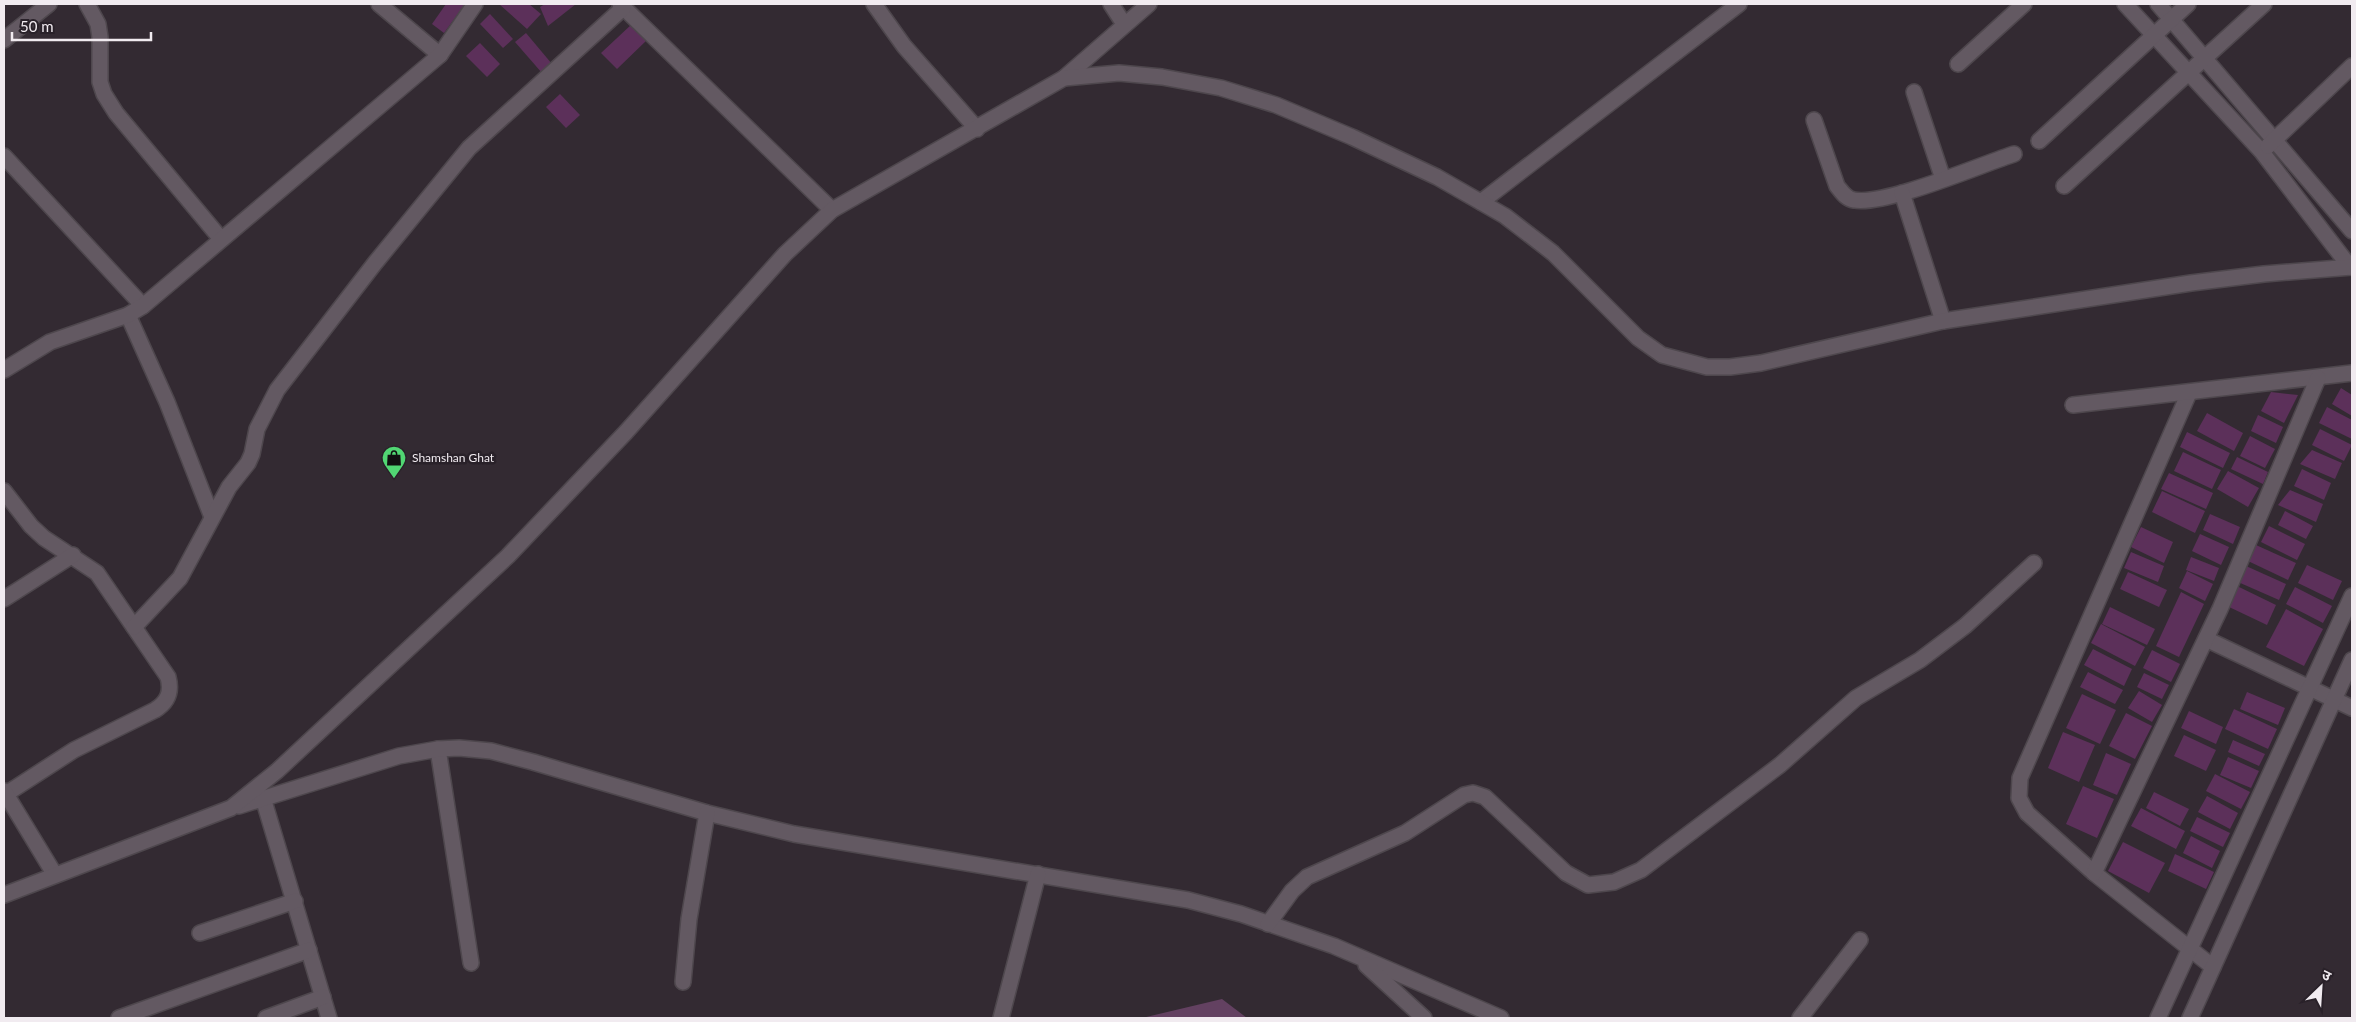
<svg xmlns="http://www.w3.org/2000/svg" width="2356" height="1022" viewBox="0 0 2356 1022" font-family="Lato,'Noto Sans Devanagari',sans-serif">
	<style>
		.green { fill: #634161 }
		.building { fill: #5c305a }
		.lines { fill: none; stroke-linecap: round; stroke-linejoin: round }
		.minor-casing { stroke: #4e474d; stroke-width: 18 }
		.minor { stroke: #635962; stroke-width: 15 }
		.labels { text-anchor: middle; stroke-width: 5; stroke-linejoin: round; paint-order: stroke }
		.poi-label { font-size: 12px; fill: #f1ebf0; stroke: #292129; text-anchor: start }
	</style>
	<rect width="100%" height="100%" fill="#332a32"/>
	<path class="green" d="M1222,999L1247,1018H1142Z"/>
	<g class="building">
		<path d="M446,4H465L444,33L432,24Z"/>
		<path d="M499,4H529L541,14L527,29Z"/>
		<path d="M545,4H576L548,26L540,7Z"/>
		<path d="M490,14L513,39L503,48L480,24Z"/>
		<path d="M632,24L647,40L617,69L601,53Z"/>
		<path d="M526,33L552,64L542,73L515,42Z"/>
		<path d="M480,43L500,64L487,77L466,56Z"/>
		<path d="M560,94L580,115L566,128L546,107Z"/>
		<path d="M2341,388L2352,395V416L2332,404Z"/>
		<path d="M2271,392L2298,395L2284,423L2261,411Z"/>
		<path d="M2327,407L2352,420V439L2319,423Z"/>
		<path d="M2207,413L2243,433L2234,451L2197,431Z"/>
		<path d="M2258,415L2283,427L2276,443L2251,431Z"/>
		<path d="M2320,429L2352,445L2344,461L2312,445Z"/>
		<path d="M2187,432L2230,453L2223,468L2180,447Z"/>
		<path d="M2250,436L2275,449L2265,468L2240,456Z"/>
		<path d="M2312,450L2342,463L2335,479L2300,464Z"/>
		<path d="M2183,452L2221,470L2212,489L2174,471Z"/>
		<path d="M2237,457L2268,472L2263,484L2231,469Z"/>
		<path d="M2302,469L2331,483L2324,500L2294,486Z"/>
		<path d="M2228,471L2259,488L2248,507L2217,489Z"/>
		<path d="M2169,473L2213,493L2206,509L2161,489Z"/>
		<path d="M2290,490L2323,504L2316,522L2278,505Z"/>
		<path d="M2162,491L2205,511L2195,533L2152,512Z"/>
		<path d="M2285,511L2313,526L2306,539L2278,525Z"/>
		<path d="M2210,514L2240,527L2233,544L2203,530Z"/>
		<path d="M2269,526L2305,544L2297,560L2261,542Z"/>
		<path d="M2141,527L2173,542L2164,563L2131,547Z"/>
		<path d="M2200,534L2229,547L2221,565L2192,551Z"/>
		<path d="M2256,545L2296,563L2288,580L2248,561Z"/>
		<path d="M2131,552L2164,566L2158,582L2124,568Z"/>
		<path d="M2191,557L2219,568L2214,581L2186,570Z"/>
		<path d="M2307,565L2342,581L2333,600L2298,583Z"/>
		<path d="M2246,566L2286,584L2279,600L2238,582Z"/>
		<path d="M2187,571L2213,584L2205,601L2179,588Z"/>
		<path d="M2128,572L2167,590L2159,607L2120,589Z"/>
		<path d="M2237,586L2276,605L2267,625L2227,606Z"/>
		<path d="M2295,587L2332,606L2323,623L2286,604Z"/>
		<path d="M2181,592L2204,604L2179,657L2156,646Z"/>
		<path d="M2110,607L2155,629L2147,645L2102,624Z"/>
		<path d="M2286,609L2323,629L2304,666L2266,647Z"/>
		<path d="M2101,624L2145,647L2135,666L2091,643Z"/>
		<path d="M2093,649L2132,669L2124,686L2084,665Z"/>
		<path d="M2152,650L2180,664L2171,682L2143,668Z"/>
		<path d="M2088,672L2123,690L2115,704L2080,687Z"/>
		<path d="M2144,673L2169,685L2162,699L2137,687Z"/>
		<path d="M2139,691L2162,705L2152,722L2128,708Z"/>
		<path d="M2247,692L2285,708L2278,725L2240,709Z"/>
		<path d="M2082,694L2116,710L2100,744L2066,728Z"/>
		<path d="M2234,709L2277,729L2268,749L2225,729Z"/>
		<path d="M2189,711L2223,727L2216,744L2181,728Z"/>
		<path d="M2126,713L2152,726L2135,759L2109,746Z"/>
		<path d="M2063,732L2095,745L2079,782L2048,768Z"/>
		<path d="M2184,735L2216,750L2206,771L2174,756Z"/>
		<path d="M2233,740L2265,754L2259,766L2228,752Z"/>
		<path d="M2106,753L2131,764L2117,795L2093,785Z"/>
		<path d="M2228,757L2259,771L2251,788L2220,775Z"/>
		<path d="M2215,774L2250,792L2241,809L2206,791Z"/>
		<path d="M2083,786L2114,799L2097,838L2066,824Z"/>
		<path d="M2154,792L2189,809L2180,826L2146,808Z"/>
		<path d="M2207,796L2238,813L2230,829L2198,812Z"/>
		<path d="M2141,808L2185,831L2176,849L2131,826Z"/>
		<path d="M2197,817L2230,833L2223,847L2190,831Z"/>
		<path d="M2191,836L2220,851L2212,868L2183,853Z"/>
		<path d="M2123,842L2165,863L2149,893L2108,871Z"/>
		<path d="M2175,854L2214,872L2206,889L2168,871Z"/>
	</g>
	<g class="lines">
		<defs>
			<g id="minor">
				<path d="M87,4L98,24L100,37V82L104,94L116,113L221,239"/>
				<path d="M379,4L440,55"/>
				<path d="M620,4L832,210"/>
				<path d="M874,4L904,46L977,129"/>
				<path d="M1111,4L1124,24"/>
				<path d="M2125,4L2262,152L2350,267"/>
				<path d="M2158,4L2352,231"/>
				<path d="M4,40L49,4"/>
				<path d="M1958,64L2024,4"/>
				<path d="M1064,78L1149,4"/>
				<path d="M1914,92L1943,179"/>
				<path d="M1814,120L1837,186C1842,192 1846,199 1854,200C1885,206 1980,165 2014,154"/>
				<path d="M2039,141L2188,4"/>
				<path d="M2268,146L2352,66"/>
				<path d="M4,156L143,306"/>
				<path d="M2064,186L2264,4"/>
				<path d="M1902,193L1943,321"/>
				<path d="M1481,202L1739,4"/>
				<path d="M128,315L167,402L212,517"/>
				<path d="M4,370L50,342L128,315L143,306L440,55L475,4"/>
				<path d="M2189,393L2020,778L2019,798L2027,813L2094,873L2213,967"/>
				<path d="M2073,405L2352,373"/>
				<path d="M4,491L31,526L44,538L97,573L168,677C172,692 168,702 155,710L74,750L6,794"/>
				<path d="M4,599L73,555"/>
				<path d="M134,627L180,578L229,487L248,463L252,454L257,429L277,390L375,263L469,148L623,8"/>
				<path d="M2206,639L2352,708"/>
				<path d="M438,749L471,963"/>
				<path d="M4,791L55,875"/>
				<path d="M263,798L329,1018"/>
				<path d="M239,806L399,756L438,749L459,748L491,751L533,762L707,813L794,834L1188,900L1241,914L1334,946L1501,1018"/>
				<path d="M2094,873L2220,609L2318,378"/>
				<path d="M4,895L231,808L277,771L508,556L626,432L785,254L832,210L1064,78L1119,73L1162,77L1221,88L1276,105L1352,137L1437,177L1505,216L1553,253L1638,338L1662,355L1707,367H1730L1761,363L1943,321L2191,283L2264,274L2352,267"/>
				<path d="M1268,924L1292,891L1307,877L1405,833L1464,795L1473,793L1485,797L1566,873L1588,885L1614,882L1641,870L1780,765L1856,698L1920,660L1965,626L2034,563"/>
				<path d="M200,933L295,901"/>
				<path d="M1366,965L1424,1018"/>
				<path d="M683,982L689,919L707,813"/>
				<path d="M119,1018L309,950"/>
				<path d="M266,1018L323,997"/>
				<path d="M1001,1018L1038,874"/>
				<path d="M1800,1018L1860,940"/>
				<path d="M2158,1018L2352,596"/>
				<path d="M2190,1018L2352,660"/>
			</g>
		</defs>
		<use href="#minor" class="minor-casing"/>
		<use href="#minor" class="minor"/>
	</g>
	<defs>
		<symbol id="shop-pin" viewBox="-11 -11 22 30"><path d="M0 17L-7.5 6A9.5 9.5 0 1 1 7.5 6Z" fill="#51d673" stroke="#292129"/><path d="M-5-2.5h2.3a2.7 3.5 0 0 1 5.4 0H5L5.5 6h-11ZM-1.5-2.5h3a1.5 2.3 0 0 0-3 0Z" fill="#111"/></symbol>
	</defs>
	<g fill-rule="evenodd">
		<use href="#shop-pin" x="380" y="444" width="28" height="38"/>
	</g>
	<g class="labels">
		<g class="poi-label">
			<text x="412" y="462">Shamshan Ghat</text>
		</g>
	</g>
	<rect width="2356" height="1022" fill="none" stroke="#f1ebf0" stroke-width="10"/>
	<g transform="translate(2321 987) rotate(25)" stroke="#292129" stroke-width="4" paint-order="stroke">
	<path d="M0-4L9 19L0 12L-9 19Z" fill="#f1ebf0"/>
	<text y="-8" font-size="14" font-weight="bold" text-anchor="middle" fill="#f1ebf0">उ</text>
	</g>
	<path d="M12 32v8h139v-8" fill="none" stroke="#f1ebf0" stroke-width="2.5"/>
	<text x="20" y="32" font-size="15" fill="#f1ebf0" stroke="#292129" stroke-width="4" paint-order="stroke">50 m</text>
</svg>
